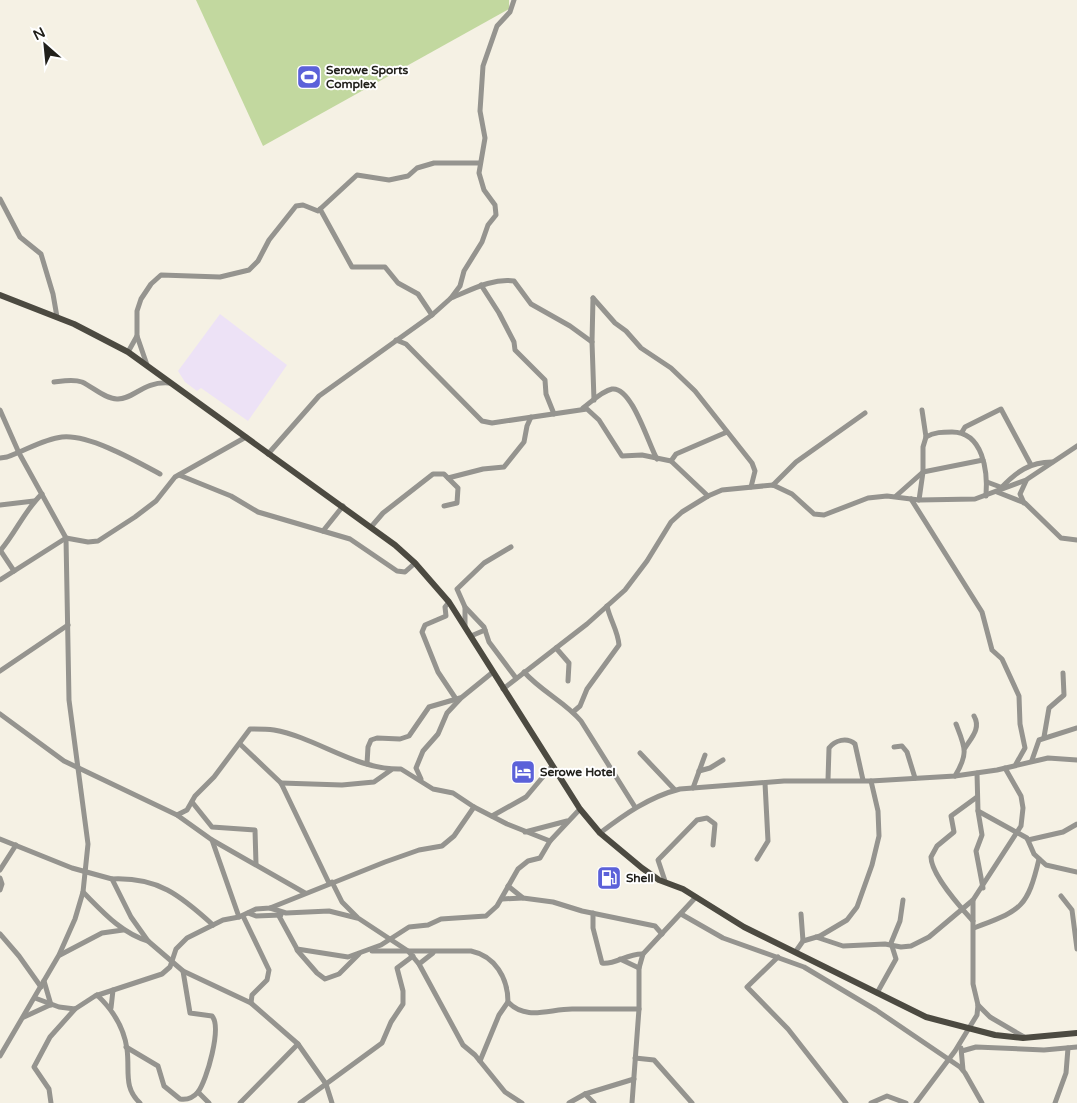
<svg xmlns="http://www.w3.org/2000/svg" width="1077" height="1103" viewBox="0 0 1077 1103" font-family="'Varela Round',sans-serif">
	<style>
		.industrial { fill: #ede2f6 }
		.green { fill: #c2d89f }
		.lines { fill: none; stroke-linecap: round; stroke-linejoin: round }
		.minor { stroke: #95948f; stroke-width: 5 }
		.major { stroke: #4c4a41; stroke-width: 6 }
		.labels { text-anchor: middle; stroke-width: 4; stroke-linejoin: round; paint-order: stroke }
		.poi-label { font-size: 12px; font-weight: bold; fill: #21201b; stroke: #fff; text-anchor: start }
	</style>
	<rect width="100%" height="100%" fill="#f5f1e4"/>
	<path class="industrial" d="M220,314L287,365L248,421L201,388L197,391L185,382L178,371Z"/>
	<path class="green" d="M196,0H509V9L263,146Z"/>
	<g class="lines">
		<g class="minor">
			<path d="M0,199L20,237L41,254L53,294L57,317"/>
			<path d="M320,209L352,267H385L398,283L418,294L432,315"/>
			<path d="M481,285L499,313L514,342L515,350L545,380L546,394L554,414"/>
			<path d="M451,298C471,290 492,278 514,281L531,304L570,326L592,342"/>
			<path d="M593,298L615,323L626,331L641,348L671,368L695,391L752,463L755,471L751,487"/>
			<path d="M593,298L592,342L594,400"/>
			<path d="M137,336L147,365"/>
			<path d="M396,340L406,344L482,421L492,423L587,409L599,420L622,456L642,455L671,461L708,496"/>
			<path d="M128,352L137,336V311L141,299L151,284L161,275L220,277L249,270L258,261L269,240L296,206L303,205L318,211L357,175L389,180L408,176L417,168L434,163H480"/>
			<path d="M54,382C63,381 73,379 82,382C93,387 105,399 117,399C133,400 143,381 169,383"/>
			<path d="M583,408C591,402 602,391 612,389C632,386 649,446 657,459"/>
			<path d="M0,410L19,453L66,538L69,700L88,844L83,892L75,919L59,955L0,1056"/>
			<path d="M962,432L965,427L1001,409L1031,465"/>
			<path d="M926,437C934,432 943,432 952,432C983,432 988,471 986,496"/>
			<path d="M268,454L319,396L432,315L451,298L460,286L464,271L482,242L488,225L496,215L495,205L484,190L479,173L485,138L480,111L483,66L497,26L510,12L514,0"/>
			<path d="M0,458L7,457C25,451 43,439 62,437C89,434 136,461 160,474"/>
			<path d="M671,461L676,454L727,432"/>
			<path d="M179,475L231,496L258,512L350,539L397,571L405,572L415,563"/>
			<path d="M448,478L483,469L504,467L524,442L527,426L531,417"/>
			<path d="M987,482L1003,488"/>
			<path d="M773,485L796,462L865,413"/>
			<path d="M1001,488C1016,472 1030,462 1052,462"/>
			<path d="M997,492L1025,503L1061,538L1077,540"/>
			<path d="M896,496L923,472L983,460"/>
			<path d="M911,499L982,612L992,650L1002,659L1019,696L1020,724L1025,748L1016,764"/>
			<path d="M919,500L923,472V447L926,437L922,410"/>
			<path d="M1024,503L1020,494L1026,481"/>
			<path d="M0,505L34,501"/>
			<path d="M371,527L383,513L433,474H444L458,488L457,503L444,506"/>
			<path d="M323,531L343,506"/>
			<path d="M511,547L484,563L457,589L465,607L484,627L489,642L516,678"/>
			<path d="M0,550L14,571"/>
			<path d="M0,551C15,534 26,508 42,494"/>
			<path d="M0,580L66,538L88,542L98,541L135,517L156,501L175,477L246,437"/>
			<path d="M449,602L445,607L446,616L425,625L422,632L438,672L456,699"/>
			<path d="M465,626V607"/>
			<path d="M471,636L485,630"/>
			<path d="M556,648L569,663L568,681"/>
			<path d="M0,671L68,625"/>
			<path d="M524,672C542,692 565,702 581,721L635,807"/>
			<path d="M503,689L587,624L625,590L647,561L671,522L682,512L708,496L722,490L773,485L792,494L814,514L824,515L868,498L887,496L919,500L975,499L1026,480L1077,446"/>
			<path d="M573,712L580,706L587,689L619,645C618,631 610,620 607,606"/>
			<path d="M0,714L64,761L177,815L212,840L305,893"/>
			<path d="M1044,737L1049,708L1064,695L1063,673"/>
			<path d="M240,744L281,783L329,883"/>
			<path d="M894,747L902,746L907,752L915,778"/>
			<path d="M965,748C972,737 981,728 974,716"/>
			<path d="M640,753L675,790"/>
			<path d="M1032,760L1039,740L1077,728"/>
			<path d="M367,764L368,747L371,740L377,738L400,739L409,736L429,707L460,698"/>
			<path d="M699,771L710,768L723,760"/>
			<path d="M977,773L978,811L1027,838L1034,854L1046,865L1077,872"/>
			<path d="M955,776C969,753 965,747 956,724"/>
			<path d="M421,779L416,768L423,751L438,734L447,713L461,698L493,672"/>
			<path d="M828,780L829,748C835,740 847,737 855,744L863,780"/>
			<path d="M281,783L342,785L374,782L391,770"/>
			<path d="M693,788L705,755"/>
			<path d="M192,802L212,827L255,830L256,864"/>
			<path d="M978,811L982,835L976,851L983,888"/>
			<path d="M177,815L187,810L195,796L214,777L250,729C258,729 266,729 274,730C318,738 355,770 401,769L433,789L453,793L474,807L507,824L550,841L580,809"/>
			<path d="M492,816L526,797L552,766"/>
			<path d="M525,832L567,821"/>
			<path d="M600,833C625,814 649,797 680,789L784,781H871L955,776L997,770L1048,758L1077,760"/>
			<path d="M0,839L72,868L112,879L131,917L148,941L183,971L251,1003L298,1044L326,1084L332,1103"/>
			<path d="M212,840L239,917"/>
			<path d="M1028,840L1063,832L1077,824"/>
			<path d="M757,859L768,841L765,783"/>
			<path d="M0,870L16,845"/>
			<path d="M0,878L2,884L0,890"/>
			<path d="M112,879C158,877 180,895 213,925"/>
			<path d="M665,881L658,860L697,820L707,818L715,824L713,845"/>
			<path d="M332,882L342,902L358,918L408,951L419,964L463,1045L475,1055L505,1092L522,1103"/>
			<path d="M508,886L523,898L553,902L582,911L655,926L662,934"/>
			<path d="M83,892C102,911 121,933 148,941"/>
			<path d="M1061,896L1072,910L1077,949"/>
			<path d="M502,899L523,898"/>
			<path d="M270,908L286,913L329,911L357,918"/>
			<path d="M248,913L256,916L281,915"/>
			<path d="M593,913V928L602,963C615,965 628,953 643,954"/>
			<path d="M681,914L723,938L804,967L876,1010L960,1067L965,1073L982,1103"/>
			<path d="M801,914L803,941"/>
			<path d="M243,916L269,970L267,980L252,995L251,1003"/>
			<path d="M279,916L297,949L348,957L381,945L409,927L428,925L441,919L486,916L497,906L518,869L528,861L540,858L550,841"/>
			<path d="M973,921C961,908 931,874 931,857L937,846L954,832L951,816L977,797"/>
			<path d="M974,928C1020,910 1027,910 1039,859"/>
			<path d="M0,934L19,956L41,987"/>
			<path d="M816,937L843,946L885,944L901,947L911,946L929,937L973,900L1021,826L1023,808L1021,796L1005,768"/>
			<path d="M297,950L317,973L325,979L339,974L359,954"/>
			<path d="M372,951H471C495,956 508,978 508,1002C526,1021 549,1009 572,1009C594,1009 616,1009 639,1009"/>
			<path d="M796,951L803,941L820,936L847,920L857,907L872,865L879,836L878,811L871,781"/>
			<path d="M60,955L102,933L123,930"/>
			<path d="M778,957L747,987L788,1029L846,1103"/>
			<path d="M620,959L639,968"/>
			<path d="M419,964L433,953"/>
			<path d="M44,981L51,1005"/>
			<path d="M877,993L896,959L891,943L900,921L903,900"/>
			<path d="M97,995C112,1009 124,1028 127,1049C130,1071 123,1087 140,1103"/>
			<path d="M35,998L59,1007L75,1009L95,996L162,974L170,967L176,949L187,938L223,920L239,917L256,909L270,908L385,862L419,850L442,846L454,836L474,807"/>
			<path d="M978,1005L990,1017L1024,1037"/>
			<path d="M111,1008L113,990"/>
			<path d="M24,1017L50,1005"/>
			<path d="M126,1047L158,1066L164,1086L180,1099C187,1100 193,1098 198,1092C207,1080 222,1027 212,1016L190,1013L183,971"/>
			<path d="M961,1048L963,1070"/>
			<path d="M962,1051L976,1047L1044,1050L1077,1047"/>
			<path d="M635,1058L654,1060L692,1103"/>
			<path d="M480,1061L499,1015L508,1002"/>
			<path d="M198,1092L209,1103"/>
			<path d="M585,1094L594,1103"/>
			<path d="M51,1103L49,1089L34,1067L50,1037L75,1009"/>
			<path d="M240,1103L298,1044"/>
			<path d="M300,1103L382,1043L391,1022L403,1004V991L397,968L413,956"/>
			<path d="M569,1103L585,1094L634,1079"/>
			<path d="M632,1103L639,1009V968L643,954L696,897"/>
			<path d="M871,1103L887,1096L906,1103"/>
			<path d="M916,1103L955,1051L977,1015L978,1005L973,984V900"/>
			<path d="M1055,1103L1066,1073L1068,1048"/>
		</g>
		<path class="major" d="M0,295L74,324L128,352L395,545L415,563L449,602L580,809L600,833L642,868L659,880L683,889L744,927L926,1017L995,1035L1023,1038L1077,1033"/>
	</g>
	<defs>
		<symbol id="stadium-square" viewBox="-11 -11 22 22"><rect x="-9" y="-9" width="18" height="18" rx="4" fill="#5b61d9" stroke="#fff"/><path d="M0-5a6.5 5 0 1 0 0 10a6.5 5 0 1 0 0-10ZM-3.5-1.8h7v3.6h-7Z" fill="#fff"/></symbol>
		<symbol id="hotel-square" viewBox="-11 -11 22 22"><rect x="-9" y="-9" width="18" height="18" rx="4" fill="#5b61d9" stroke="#fff"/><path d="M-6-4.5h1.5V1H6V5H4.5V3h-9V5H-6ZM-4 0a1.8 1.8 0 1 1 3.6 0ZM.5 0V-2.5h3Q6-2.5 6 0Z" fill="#fff"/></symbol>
		<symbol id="fuel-square" viewBox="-11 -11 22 22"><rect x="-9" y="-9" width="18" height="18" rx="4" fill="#5b61d9" stroke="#fff"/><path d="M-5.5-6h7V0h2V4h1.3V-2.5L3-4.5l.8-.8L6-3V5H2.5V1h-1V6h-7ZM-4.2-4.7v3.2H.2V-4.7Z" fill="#fff"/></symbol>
	</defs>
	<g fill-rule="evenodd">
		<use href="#stadium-square" x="295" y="63" width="28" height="28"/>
		<use href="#hotel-square" x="509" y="758" width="28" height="28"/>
		<use href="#fuel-square" x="595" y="864" width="28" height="28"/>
	</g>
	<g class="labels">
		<g class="poi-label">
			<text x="326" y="74">Serowe Sports<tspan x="326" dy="14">Complex</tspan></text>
			<text x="540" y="776">Serowe Hotel</text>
			<text x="626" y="882">Shell</text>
		</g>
	</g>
	<g transform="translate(45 45) rotate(333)" stroke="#ffffff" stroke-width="4" paint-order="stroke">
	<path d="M0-4L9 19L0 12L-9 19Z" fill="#21201b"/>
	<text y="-8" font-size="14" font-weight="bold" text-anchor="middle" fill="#21201b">N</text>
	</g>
</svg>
